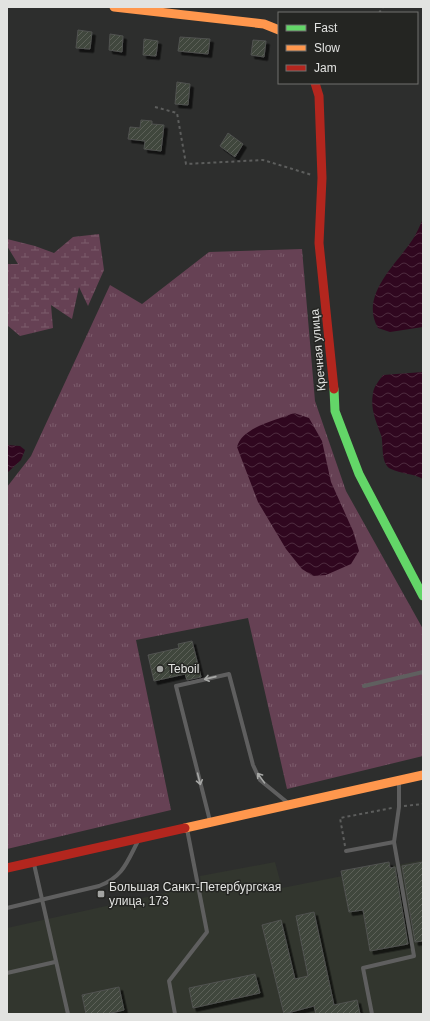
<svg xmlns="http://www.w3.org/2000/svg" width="430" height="1021" viewBox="0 0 430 1021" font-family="Helvetica,sans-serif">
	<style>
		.built { fill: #32362e }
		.grass { fill: url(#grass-tufts) }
		.wetland { fill: url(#wetland-marsh) }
		.water { fill: url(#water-waves) }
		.building { fill: url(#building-hatch); stroke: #505250; filter: url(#shadow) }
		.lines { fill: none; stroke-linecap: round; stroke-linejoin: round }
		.path { stroke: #5d5e5d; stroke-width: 2; stroke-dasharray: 3 3; stroke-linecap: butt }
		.lane { stroke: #5f5f5f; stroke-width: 4 }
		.fast { stroke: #63d668; stroke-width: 9 }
		.slow { stroke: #ff974d; stroke-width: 9 }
		.jam { stroke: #b3261e; stroke-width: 9 }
		.oneway { stroke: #a7a8a6 }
		.poi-dot { fill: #a3a4a2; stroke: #242522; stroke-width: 1.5 }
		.labels { text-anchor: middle; stroke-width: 3; stroke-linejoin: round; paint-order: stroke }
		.street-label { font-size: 12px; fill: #e2e3e1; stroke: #242522 }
		.poi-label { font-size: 12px; fill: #e2e3e1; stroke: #242522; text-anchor: start }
	</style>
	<defs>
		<pattern id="grass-tufts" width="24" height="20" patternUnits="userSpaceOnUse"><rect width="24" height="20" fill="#664154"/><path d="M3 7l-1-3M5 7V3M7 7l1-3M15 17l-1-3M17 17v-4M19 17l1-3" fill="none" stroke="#7c5c6c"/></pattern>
		<pattern id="wetland-marsh" width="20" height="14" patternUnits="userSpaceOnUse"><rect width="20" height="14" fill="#664154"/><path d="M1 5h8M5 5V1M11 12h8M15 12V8" fill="none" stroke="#7c5c6c"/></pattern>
		<pattern id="water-waves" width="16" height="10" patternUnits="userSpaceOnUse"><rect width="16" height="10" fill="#30071f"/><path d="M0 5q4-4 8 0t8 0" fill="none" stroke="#4e2b3f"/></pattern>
		<pattern id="building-hatch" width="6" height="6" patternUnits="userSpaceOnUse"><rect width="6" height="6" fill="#41463c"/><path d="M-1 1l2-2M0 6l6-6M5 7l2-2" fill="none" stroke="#5c6158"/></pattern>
		<filter id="shadow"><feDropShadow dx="3.5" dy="3.5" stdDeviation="0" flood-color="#0009"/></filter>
	</defs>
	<rect width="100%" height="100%" fill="#2d2e2d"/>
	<path class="built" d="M423,860V1014H7V928L201,885L200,876L275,862L282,888Z"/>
	<path class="grass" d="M302,249L315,401L346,491L423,629V756L287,789L248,618L136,640L171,810L7,849V487L31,456L110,285L142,304L209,252Z"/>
	<path class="wetland" d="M99,234L104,270L88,306L79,287L72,319L51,305L53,328L20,336L7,325V264H18L7,246V239L35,246L54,253L73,237Z"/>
	<g class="water">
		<path d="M423,219V327L390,332L378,328C359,295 397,264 413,239C417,233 420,225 423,219Z"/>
		<path d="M423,372V479C412,473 401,474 391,469C380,464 384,444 381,435C376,421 370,409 373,393C374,386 379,381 383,375Z"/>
		<path d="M294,413L309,418L322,441L331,482L353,531L359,551L351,564L326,575L313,576L302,569L286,549L258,502L237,447C242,427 277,420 294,413Z"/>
		<path d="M7,445L20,446L25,450L21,460L7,473Z"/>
	</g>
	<g class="building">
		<path d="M78,30L92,32L90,49L76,48Z"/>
		<path d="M110,34L123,36L122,52L109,50Z"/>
		<path d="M180,37L210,39L208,54L178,51Z"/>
		<path d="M144,39L158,41L156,56L143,55Z"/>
		<path d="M253,40L266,41L264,57L251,55Z"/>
		<path d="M177,82L190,84L188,105L175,104Z"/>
		<path d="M141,120L152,121V124L164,125L161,151L144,149L145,141L128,139L130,127L140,128Z"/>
		<path d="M228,133L243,144L235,157L220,146Z"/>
		<path d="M192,641L201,677L187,680L185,674L154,681L148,655L179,648L178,644Z"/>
		<path d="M389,862L390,868L395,867L408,944L370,951L363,910L349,912L341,871Z"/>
		<path d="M423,862V941L415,942L402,866Z"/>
		<path d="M314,912L334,1005L357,1000L360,1014H316L314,1006L284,1014L262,925L281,920L295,979L308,976L296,916Z"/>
		<path d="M255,974L260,993L193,1008L189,988Z"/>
		<path d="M119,987L124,1010L107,1014H86L82,995Z"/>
	</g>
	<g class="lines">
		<g class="path">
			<path d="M379,13L383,7"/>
			<path d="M155,107L177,113L186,164L263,160L312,175"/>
			<path d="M404,806L423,804"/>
			<path d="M345,846L340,818L392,808"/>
		</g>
		<g class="lane">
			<path d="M364,686L423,672"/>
			<path d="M210,821L176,686L229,674L253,765L260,780L288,803"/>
			<path d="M346,851L394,842"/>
			<path d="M34,864L68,1014"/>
			<path d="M7,908L99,886C123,877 127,862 138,841"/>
			<path d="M7,973L55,962"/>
			<path d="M175,1014L169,981L207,932L187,829"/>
			<path d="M372,1014L363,968L414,956L394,842L399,807V783"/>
		</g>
		<path class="fast" d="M334,389L335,411L359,474L423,596"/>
		<g class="slow">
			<path d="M114,7L264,24L279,30"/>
			<path d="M185,828L423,775"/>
		</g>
		<g class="jam">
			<path d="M315,83L319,96L322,178L319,243L334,389"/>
			<path d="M7,868L185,828"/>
		</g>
	</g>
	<defs><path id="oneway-shaft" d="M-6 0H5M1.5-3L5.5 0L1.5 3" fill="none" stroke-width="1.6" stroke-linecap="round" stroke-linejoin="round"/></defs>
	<g class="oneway">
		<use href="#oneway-shaft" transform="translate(210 678) rotate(167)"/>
		<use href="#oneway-shaft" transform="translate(261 778) rotate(-126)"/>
		<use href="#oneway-shaft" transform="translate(199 779) rotate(76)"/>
	</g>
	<g class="poi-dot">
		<circle cx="160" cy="669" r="4"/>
		<rect x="97" y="890" width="8" height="8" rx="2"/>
	</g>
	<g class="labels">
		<g class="street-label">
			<text transform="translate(318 350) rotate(-95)" y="4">Кречная улица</text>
		</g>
		<g class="poi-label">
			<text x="168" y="673">Teboil</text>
			<text x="109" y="891">Большая Санкт-Петербургская<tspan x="109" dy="14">улица, 173</tspan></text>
		</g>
	</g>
	<rect width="430" height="1021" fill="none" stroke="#e2e3e1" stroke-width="16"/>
	<rect x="278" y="12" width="140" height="72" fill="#242522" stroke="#70716e"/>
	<rect x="286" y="25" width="20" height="6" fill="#63d668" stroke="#70716e"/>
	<text x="314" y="32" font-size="12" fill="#e2e3e1">Fast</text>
	<rect x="286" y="45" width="20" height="6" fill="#ff974d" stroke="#70716e"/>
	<text x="314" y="52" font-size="12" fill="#e2e3e1">Slow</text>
	<rect x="286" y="65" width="20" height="6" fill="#b3261e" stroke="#70716e"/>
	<text x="314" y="72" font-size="12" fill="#e2e3e1">Jam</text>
</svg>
